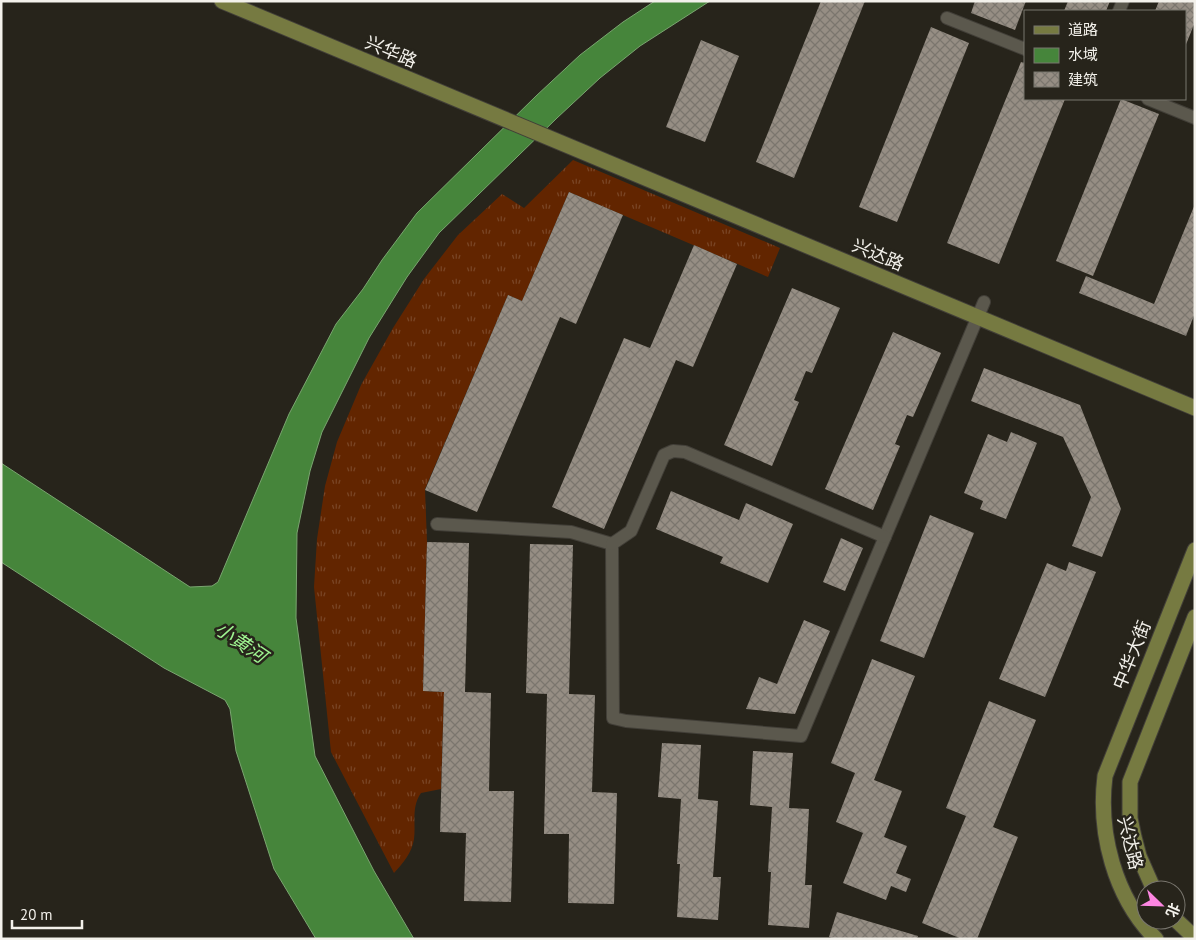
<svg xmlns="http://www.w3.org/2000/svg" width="1196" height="940" viewBox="0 0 1196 940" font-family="'PT Sans','Noto Sans SC',sans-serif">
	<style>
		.grass { fill: url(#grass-tufts) }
		.water { fill: #46853b; stroke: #7aa570 }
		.building { fill: url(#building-cross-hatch) }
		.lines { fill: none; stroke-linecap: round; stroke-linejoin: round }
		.lane-casing { stroke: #423f38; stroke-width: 14 }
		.secondary-casing { stroke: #423f38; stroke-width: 17 }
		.lane { stroke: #5b584d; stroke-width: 12 }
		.secondary { stroke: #767a41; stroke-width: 15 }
		.labels { text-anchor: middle; stroke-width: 5; stroke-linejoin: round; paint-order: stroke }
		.street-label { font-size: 18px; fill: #f3f1eb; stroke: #27241b }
		.water-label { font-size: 19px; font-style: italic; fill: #9ff491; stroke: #27241b }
	</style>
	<defs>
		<pattern id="grass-tufts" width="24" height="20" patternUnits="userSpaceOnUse" patternTransform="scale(1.25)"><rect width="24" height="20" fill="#622500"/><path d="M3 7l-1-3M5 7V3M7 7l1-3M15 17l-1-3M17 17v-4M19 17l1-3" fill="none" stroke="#794525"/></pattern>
		<pattern id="building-cross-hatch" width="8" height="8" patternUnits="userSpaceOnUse" patternTransform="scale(1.25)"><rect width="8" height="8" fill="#968e84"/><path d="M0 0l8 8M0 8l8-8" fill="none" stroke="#7b766e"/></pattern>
	</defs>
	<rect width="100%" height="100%" fill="#27241b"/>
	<path class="grass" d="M573,160L780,248L768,277L569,192L522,301L508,295L425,489L427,542L423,691L444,692L441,789L421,793C411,807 416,823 414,839C412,853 403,863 394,873L331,752L314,587L317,539L325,486L337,442L361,385L393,328L424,279L458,235L502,194L524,208Z"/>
	<path class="water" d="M655,1H710L640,46L600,78L557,118L439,233L407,277L369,338L322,432L310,471L297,533L296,618L315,756L374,871L414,939H316L274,869L236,751L230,709L225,700L164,668L1,562V463L190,587L212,586L218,582L289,414L336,324L363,289L382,260L417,213L536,96L580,55L623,22Z"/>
	<g class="building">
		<path d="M821,1H865L794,178L756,162Z"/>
		<path d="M975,1H1026L1015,30L971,13Z"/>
		<path d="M1068,1H1110L1106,11H1064Z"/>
		<path d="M1159,1H1195V22L1185,47V11H1155Z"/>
		<path d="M931,27L969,43L897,222L859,207Z"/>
		<path d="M701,40L739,56L705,142L666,127Z"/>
		<path d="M1021,62L1025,63V99H1065L999,264L947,243Z"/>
		<path d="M1121,99L1159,114L1093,276L1056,261Z"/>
		<path d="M569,192L623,215L576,324L560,317L477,512L425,490L508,295L522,301Z"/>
		<path d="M1195,204V313L1186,336L1079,293L1086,276L1154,304Z"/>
		<path d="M694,245L737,264L693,367L676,360L604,529L552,507L624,338L650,348Z"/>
		<path d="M792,288L840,308L812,373L806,371L794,400L799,402L772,466L724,445Z"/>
		<path d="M893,332L941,353L913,417L907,415L895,444L900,446L873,510L825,489Z"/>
		<path d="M984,368L1080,405L1121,509L1102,557L1072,546L1091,497L1063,437L971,401Z"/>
		<path d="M1011,432L1037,443L1006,519L980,509L983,501L964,493L988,434L1007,442Z"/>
		<path d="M671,491L739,520L746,503L793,524L768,583L720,563L723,557L656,529Z"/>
		<path d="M930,515L974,533L924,658L880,641Z"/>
		<path d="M841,538L863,548L845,591L823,582Z"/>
		<path d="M427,542L469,543L465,692L491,693L489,791H514L511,902L464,901L466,833L440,832L444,692L423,691Z"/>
		<path d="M530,544L573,545L569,694L595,695L592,792L617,793L614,904L568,903L569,834H544L547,694L526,693Z"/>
		<path d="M1069,562L1096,572L1045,697L999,679L1047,563L1066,571Z"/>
		<path d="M804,620L830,631L795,714L746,709L759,677L777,684Z"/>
		<path d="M872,659L915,676L874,780L902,791L884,837L907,846L896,873L911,879L906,892L891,886L886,900L843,883L863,833L836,822L855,773L831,763Z"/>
		<path d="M989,701L1036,720L993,827L1018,837L977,939H962L922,923L966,816L946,808Z"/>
		<path d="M662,743L701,745L698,799L718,801L713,877H721L718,920L677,917L680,864H677L681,799L658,797Z"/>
		<path d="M753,751L793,753L789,808L809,809L805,885H812L809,928L768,925L771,872H768L772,807L750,805Z"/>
		<path d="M837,912L918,936L917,939H835L829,937Z"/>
	</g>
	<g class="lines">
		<defs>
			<g id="lane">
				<path d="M1119,11L1123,1"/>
				<path d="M947,18L1025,49"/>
				<path d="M1148,99L1195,118"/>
				<path d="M437,524L571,532L612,544"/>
				<path d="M612,544L613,718L626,721L801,736L984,302"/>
				<path d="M612,544L631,531L664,455L673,451L685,452L885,537"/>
			</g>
			<g id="secondary">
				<path d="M222,1L1195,408"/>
				<path d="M1154,890L1139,856L1134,837L1130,818V782L1195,617"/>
				<path d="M1176,920L1195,938"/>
				<path d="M1156,939C1114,897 1098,832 1105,776L1195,550"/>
			</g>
		</defs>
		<use href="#lane" class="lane-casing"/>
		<use href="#secondary" class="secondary-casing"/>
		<use href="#lane" class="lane"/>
		<use href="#secondary" class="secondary"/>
	</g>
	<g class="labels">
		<g class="street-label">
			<text transform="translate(391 52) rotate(23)" y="6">兴华路</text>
			<text transform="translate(878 255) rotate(23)" y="6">兴达路</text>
			<text transform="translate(1132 655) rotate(-68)" y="6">中华大街</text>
			<text transform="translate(1130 843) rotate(76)" y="6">兴达路</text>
		</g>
		<g class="water-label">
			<text transform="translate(241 642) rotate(34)" y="7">小黄河</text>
		</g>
	</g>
	<rect width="1196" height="940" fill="none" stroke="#f3f1eb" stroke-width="5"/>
	<rect x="1024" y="10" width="162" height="90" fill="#27241b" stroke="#79766e"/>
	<rect x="1034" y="26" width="25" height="8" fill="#767a41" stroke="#79766e"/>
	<text x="1068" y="35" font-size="15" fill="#f3f1eb">道路</text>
	<rect x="1034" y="48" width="25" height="15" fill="#46853b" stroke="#79766e"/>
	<text x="1068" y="60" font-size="15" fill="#f3f1eb">水域</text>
	<rect x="1034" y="72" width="25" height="15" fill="url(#building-cross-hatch)" stroke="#79766e"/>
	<text x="1068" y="85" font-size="15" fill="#f3f1eb">建筑</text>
	<g transform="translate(1161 905) rotate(113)"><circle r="24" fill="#27241b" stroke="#79766e"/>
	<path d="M0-4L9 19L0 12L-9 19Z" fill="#fd86e2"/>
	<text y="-8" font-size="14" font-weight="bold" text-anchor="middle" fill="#f3f1eb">北</text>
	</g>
	<path d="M12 920v8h70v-8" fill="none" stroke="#f3f1eb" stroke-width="2.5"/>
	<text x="20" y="920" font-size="15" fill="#f3f1eb" stroke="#27241b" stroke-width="4" paint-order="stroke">20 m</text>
</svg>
